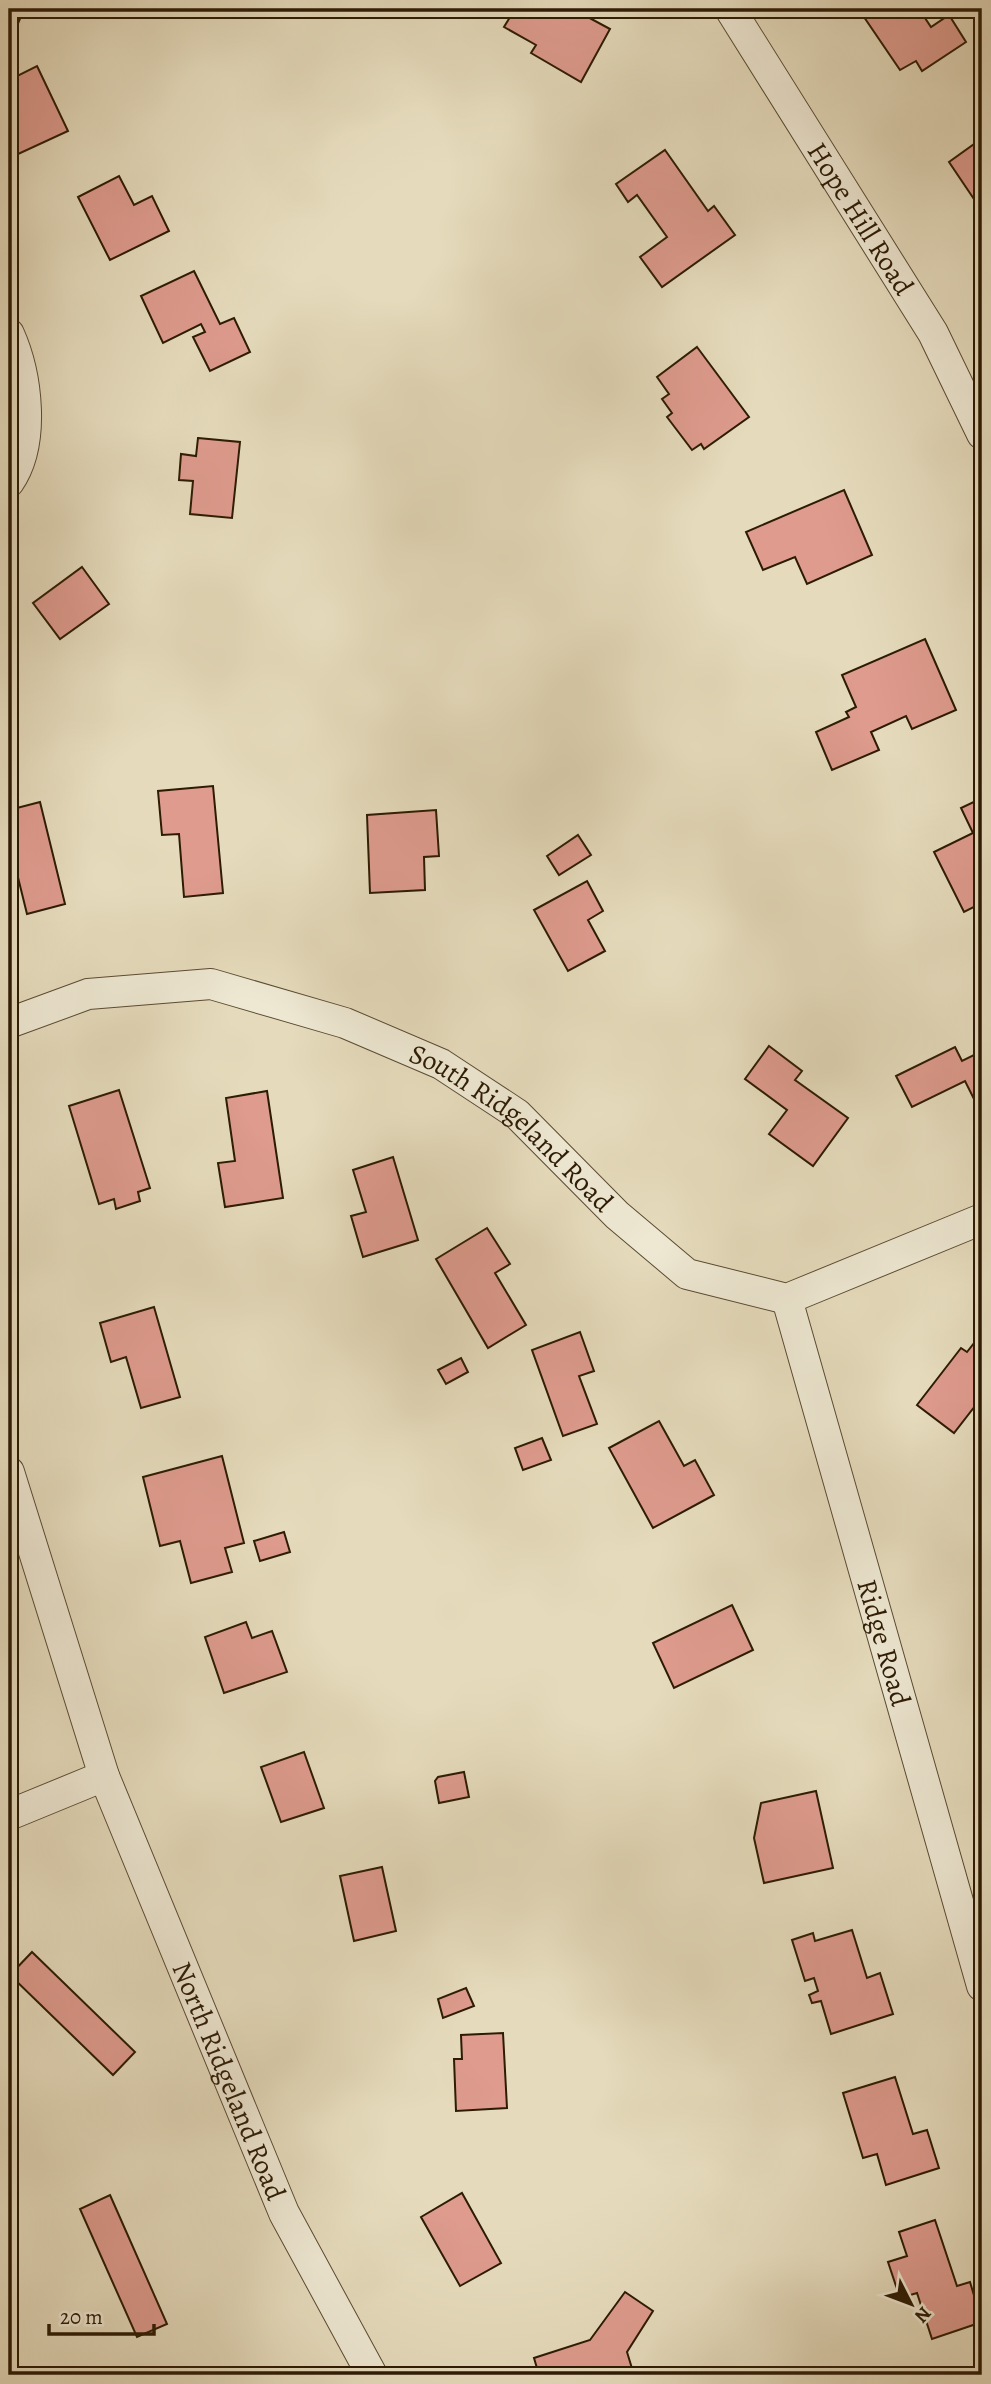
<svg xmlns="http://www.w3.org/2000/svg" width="991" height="2384" viewBox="0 0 991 2384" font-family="Alegreya,serif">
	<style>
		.building { fill: #de9b8e; stroke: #2d1b04; stroke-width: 2 }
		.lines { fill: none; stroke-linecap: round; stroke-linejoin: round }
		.street-casing { stroke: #5b4b32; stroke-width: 32 }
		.street { stroke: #eee8d3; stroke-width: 30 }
		.labels { text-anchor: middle; stroke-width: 5; stroke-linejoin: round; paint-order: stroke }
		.street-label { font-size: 28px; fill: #2d1b04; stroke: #eee8d3 }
	</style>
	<rect width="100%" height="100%" fill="#e5dbbc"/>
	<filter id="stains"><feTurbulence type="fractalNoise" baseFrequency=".00286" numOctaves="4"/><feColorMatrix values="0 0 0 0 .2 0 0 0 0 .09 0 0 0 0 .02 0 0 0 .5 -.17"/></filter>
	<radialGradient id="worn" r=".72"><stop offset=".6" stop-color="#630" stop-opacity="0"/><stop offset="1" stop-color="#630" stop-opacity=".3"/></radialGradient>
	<g class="building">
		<path d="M9,9H24L9,45Z"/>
		<path d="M515,9H573L610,29L581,82L531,53L536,45L504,27Z"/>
		<path d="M877,9H919L931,27L949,15L966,42L922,71L916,61L900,70L864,17Z"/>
		<path d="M37,66L68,131L16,155L9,146V80Z"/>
		<path d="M977,142L982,149V211L949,162Z"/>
		<path d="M665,150L708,211L714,206L735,235L662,287L640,257L667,237L637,195L628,202L616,184Z"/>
		<path d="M119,176L134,205L152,196L169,231L110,260L78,197Z"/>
		<path d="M194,271L220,324L234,318L250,352L210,371L193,337L205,332L201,324L163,343L141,296Z"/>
		<path d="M697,347L749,417L704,449L701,444L692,450L667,417L672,413L662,399L669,394L657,377Z"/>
		<path d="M198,438L240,442L232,518L190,514L193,481L179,480L181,454L196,456Z"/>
		<path d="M844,490L872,555L807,584L795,557L763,570L746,532Z"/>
		<path d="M82,567L109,604L60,639L33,603Z"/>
		<path d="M925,639L956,710L912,729L906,716L871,732L879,750L832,770L816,732L849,717L846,712L856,707L842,675Z"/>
		<path d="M213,786L223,893L184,897L179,834L162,835L158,791Z"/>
		<path d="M982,798V903L964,912L934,852L973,833L961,808Z"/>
		<path d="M40,802L65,904L27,914L9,841V810Z"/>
		<path d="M436,810L439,856L424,857L425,890L370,893L367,815Z"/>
		<path d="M578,835L591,855L559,875L547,856Z"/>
		<path d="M587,881L603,911L588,920L605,951L568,971L534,910Z"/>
		<path d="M769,1046L802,1071L795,1080L848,1118L813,1166L769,1134L787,1110L745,1079Z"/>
		<path d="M955,1047L962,1061L982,1051V1099L976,1103L965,1081L912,1107L896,1076Z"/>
		<path d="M119,1090L150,1188L138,1192L140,1201L116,1209L114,1199L99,1204L69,1106Z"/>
		<path d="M267,1091L283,1198L225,1207L218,1163L235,1161L226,1098Z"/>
		<path d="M393,1157L418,1240L363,1257L351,1216L366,1212L353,1170Z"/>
		<path d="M487,1228L510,1264L495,1273L526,1325L488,1348L436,1259Z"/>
		<path d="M154,1307L180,1397L141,1408L126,1357L111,1362L100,1323Z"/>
		<path d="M580,1332L594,1371L579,1376L597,1424L563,1436L532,1350Z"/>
		<path d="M982,1333V1397L954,1433L917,1405L961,1348L967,1352Z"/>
		<path d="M461,1358L468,1372L446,1384L438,1370Z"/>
		<path d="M659,1421L684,1466L695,1460L714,1495L653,1528L609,1448Z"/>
		<path d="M542,1438L551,1460L523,1470L515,1448Z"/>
		<path d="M222,1456L244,1543L225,1548L232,1572L191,1583L180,1541L160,1546L143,1477Z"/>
		<path d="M284,1532L290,1552L260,1561L254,1541Z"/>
		<path d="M732,1605L753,1650L674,1688L653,1643Z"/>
		<path d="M246,1622L252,1638L272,1631L287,1672L224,1693L205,1637Z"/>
		<path d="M304,1752L324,1808L281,1822L261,1767Z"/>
		<path d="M464,1772L469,1797L439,1803L435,1781L438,1777Z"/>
		<path d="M816,1791L833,1868L764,1883L754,1838L761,1803Z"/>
		<path d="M382,1867L396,1931L354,1941L340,1876Z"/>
		<path d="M852,1930L867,1978L880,1973L893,2014L831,2034L821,2001L812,2003L809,1995L818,1991L814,1978L805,1981L792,1940L813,1933L815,1941Z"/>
		<path d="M32,1952L135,2052L113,2075L10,1975Z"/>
		<path d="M466,1988L474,2006L443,2018L438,1999Z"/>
		<path d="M503,2033L507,2108L456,2111L454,2059H462L461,2035Z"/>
		<path d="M895,2077L913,2134L927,2130L939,2168L886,2185L877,2154L863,2158L843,2093Z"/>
		<path d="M462,2193L501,2263L460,2286L421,2217Z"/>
		<path d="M110,2195L167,2324L137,2337L80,2209Z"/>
		<path d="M935,2220L957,2286L970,2282L982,2322L932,2339L917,2293L900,2298L888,2262L907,2256L899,2232Z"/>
		<path d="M625,2292L653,2311L627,2352L634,2375H539L534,2358L590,2340Z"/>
	</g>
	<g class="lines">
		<defs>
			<g id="street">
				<path id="s1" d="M730,9L933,333L982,434"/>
				<path d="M9,334C27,374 36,443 9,482"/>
				<path id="s2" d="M9,1023L88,994L211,984L345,1023L441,1064L517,1114L617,1215L687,1274L787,1299L982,1219"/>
				<path id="s3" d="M787,1299L982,1986"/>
				<path id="s4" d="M9,1472L104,1776L284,2213L372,2375"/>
				<path d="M9,1815L104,1776"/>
			</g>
		</defs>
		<use href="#street" class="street-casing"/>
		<use href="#street" class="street"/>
	</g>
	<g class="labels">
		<g class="street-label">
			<text dy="10" stroke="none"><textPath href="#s1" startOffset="247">Hope Hill Road</textPath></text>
			<text dy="10" stroke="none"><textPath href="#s2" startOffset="546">South Ridgeland Road</textPath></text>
			<text dy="10" stroke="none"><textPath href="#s3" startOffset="357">Ridge Road</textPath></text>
			<text dy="10" stroke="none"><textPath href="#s4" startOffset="648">North Ridgeland Road</textPath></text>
		</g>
	</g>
	<rect width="991" height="2384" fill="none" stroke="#e5dbbc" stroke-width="35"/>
	<rect x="10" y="10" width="970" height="2363" fill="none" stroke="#2d1b04" stroke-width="3.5"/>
	<rect x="18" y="18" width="956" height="2349" fill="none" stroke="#2d1b04" stroke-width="2"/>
	<g transform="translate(911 2304) rotate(132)" stroke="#eee8d3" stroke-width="5" paint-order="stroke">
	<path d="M0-5L12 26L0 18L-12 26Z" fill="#2d1b04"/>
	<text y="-10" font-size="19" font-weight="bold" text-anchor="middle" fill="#2d1b04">N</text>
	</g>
	<path d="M49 2324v10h105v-10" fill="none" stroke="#2d1b04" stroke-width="3.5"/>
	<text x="60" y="2324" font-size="21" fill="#2d1b04" stroke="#eee8d3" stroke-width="5" paint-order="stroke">20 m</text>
	<rect width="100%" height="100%" filter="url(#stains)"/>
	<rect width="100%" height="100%" fill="url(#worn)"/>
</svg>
